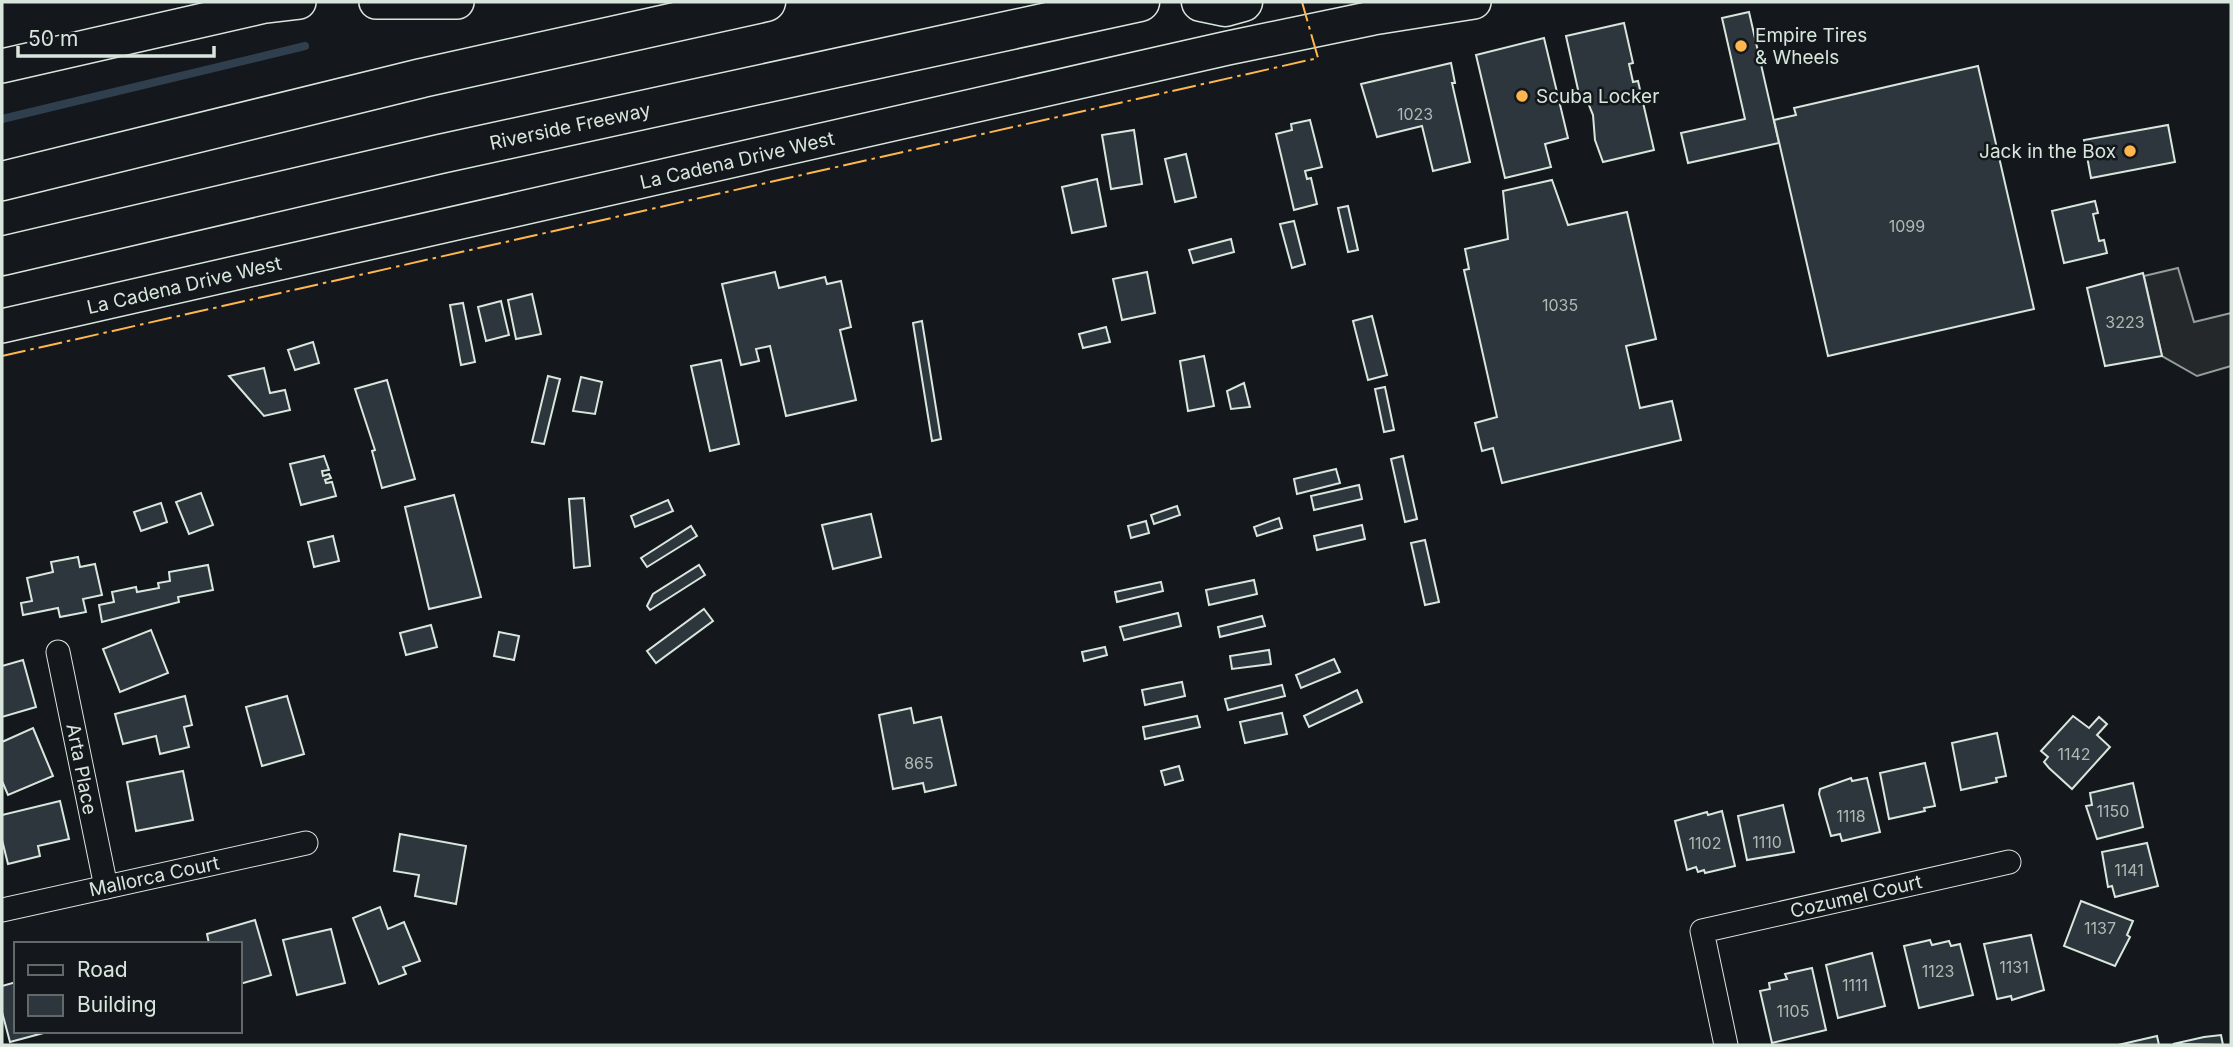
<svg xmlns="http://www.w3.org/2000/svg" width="2233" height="1047" viewBox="0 0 2233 1047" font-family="Inter,sans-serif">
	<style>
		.parking { fill: #24282b; stroke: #939e99; stroke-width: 2 }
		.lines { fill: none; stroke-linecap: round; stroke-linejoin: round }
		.stream { stroke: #2f3f4d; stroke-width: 8 }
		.building { fill: #2c363c; stroke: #d8e6dc; stroke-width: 2 }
		.minor-casing { stroke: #d8e6dc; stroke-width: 25 }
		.secondary-casing { stroke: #d8e6dc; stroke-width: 36 }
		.motorway-casing { stroke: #d8e6dc; stroke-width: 41 }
		.minor { stroke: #14181c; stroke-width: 23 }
		.secondary { stroke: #14181c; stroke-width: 33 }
		.motorway { stroke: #14181c; stroke-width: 38 }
		.power { stroke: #ffb74d; stroke-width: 2; stroke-dasharray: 24 5 3.5 5; stroke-linecap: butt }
		.poi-dot { fill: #ffb74d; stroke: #14181c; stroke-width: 2.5 }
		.labels { text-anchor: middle; stroke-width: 5; stroke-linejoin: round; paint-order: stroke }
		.number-label { font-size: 16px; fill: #adbab4 }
		.poi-label { font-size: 19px; fill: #d8e6dc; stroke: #14181c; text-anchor: start }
		.street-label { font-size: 19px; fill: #d8e6dc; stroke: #14181c }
	</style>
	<rect width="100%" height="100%" fill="#14181c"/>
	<path class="parking" d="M2178,268L2194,322L2231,313V366L2197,376L2162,356L2144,276Z"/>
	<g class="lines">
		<path class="stream" d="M2,119L305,46"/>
	</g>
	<g class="building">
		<path d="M1749,12L1779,143L1688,163L1681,133L1745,119L1722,18Z"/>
		<path d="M1624,23L1633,63L1629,64L1633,82L1638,81L1654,150L1603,162L1595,140L1593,115L1584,93L1579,94L1566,36Z"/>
		<path d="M1544,38L1568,138L1545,144L1551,167L1505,178L1476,55Z"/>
		<path d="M1451,63L1455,83H1452L1470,162L1433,171L1422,126L1377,137L1361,84Z"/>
		<path d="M1978,66L2034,309L1828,356L1774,120L1796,115L1794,108Z"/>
		<path d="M1310,120L1322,167L1305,171L1307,179L1311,178L1317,204L1294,210L1276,134L1292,130L1291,124Z"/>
		<path d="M2168,125L2175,162L2091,178L2084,140Z"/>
		<path d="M1134,130L1142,184L1111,189L1102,135Z"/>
		<path d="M1186,154L1196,197L1175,202L1165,159Z"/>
		<path d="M1097,179L1106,226L1072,233L1062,187Z"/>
		<path d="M1552,180L1568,225L1627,212L1656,339L1626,346L1640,408L1672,401L1681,440L1502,483L1493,448L1482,451L1475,423L1497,417L1464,270L1469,269L1465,249L1508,239L1503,191Z"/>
		<path d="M2095,201L2098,213L2093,214L2099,241L2104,240L2107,253L2064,263L2052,211Z"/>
		<path d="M1348,206L1358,250L1348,252L1338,208Z"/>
		<path d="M1294,221L1305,264L1292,268L1280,224Z"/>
		<path d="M1231,239L1234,252L1193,263L1189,250Z"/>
		<path d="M775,272L779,288L825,277L827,284L841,281L851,327L840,330L856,400L786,416L770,346L756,349L759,361L741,365L722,284Z"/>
		<path d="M1147,272L1155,313L1122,320L1113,279Z"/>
		<path d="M2143,273L2162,356L2105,366L2087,288Z"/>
		<path d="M532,294L541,334L516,339L508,300Z"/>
		<path d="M501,301L509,335L486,341L478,307Z"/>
		<path d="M463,303L475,362L461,365L450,305Z"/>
		<path d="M1372,316L1387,375L1368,380L1353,321Z"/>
		<path d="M922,321L941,439L932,441L913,323Z"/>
		<path d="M1106,327L1110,342L1083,348L1079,334Z"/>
		<path d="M313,342L319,363L295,370L288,350Z"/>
		<path d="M1204,356L1214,406L1188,411L1180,361Z"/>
		<path d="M721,360L739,444L710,451L691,366Z"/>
		<path d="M264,368L270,393L285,390L290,410L264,416L229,376Z"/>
		<path d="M548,376L560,379L544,444L532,442Z"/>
		<path d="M581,377L602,382L595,414L573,411Z"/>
		<path d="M387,380L415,479L382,488L372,451L375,450L355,389Z"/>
		<path d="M1244,383L1250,407L1231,409L1227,391Z"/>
		<path d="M1385,387L1394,430L1384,432L1375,389Z"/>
		<path d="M324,456L329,470L322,471L323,476L329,474L331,478L325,480L326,483L332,482L336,496L301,505L290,464Z"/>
		<path d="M1403,456L1417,519L1405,522L1391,459Z"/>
		<path d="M1336,469L1340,483L1297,494L1294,479Z"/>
		<path d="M1359,485L1362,499L1314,510L1311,496Z"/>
		<path d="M201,493L213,525L189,534L176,502Z"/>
		<path d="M454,495L481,597L429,609L405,507Z"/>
		<path d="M584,498L590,566L574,568L569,499Z"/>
		<path d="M668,500L673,511L635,527L631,516Z"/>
		<path d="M161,503L167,522L141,531L134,512Z"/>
		<path d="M1177,506L1180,515L1154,524L1151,515Z"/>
		<path d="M871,514L881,557L833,569L822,525Z"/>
		<path d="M1279,518L1282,528L1257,536L1254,527Z"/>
		<path d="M1146,521L1149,533L1131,538L1128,526Z"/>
		<path d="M1362,525L1365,539L1317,550L1314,536Z"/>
		<path d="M691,526L697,536L647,567L641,558Z"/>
		<path d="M333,536L339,561L314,567L308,542Z"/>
		<path d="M1425,540L1439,602L1425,605L1411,543Z"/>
		<path d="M78,557L80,567L95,564L102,595L83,599L86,612L60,617L58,608L23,615L21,603L32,601L27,578L53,572L51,562Z"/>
		<path d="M208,565L213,590L178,597L179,602L102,622L99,605L114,602L112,592L136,587L137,592L159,588L158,583L170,581L169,572Z"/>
		<path d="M699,565L705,575L650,610L647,606L653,594Z"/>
		<path d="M1254,580L1257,594L1209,605L1206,590Z"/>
		<path d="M1161,582L1163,591L1117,602L1115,592Z"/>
		<path d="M704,609L713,621L656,663L647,651Z"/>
		<path d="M1178,613L1181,626L1124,640L1120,627Z"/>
		<path d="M1262,616L1265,626L1220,637L1218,627Z"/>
		<path d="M431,625L437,647L406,655L400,633Z"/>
		<path d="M151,630L168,673L120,692L103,649Z"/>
		<path d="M499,632L519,636L514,660L494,656Z"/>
		<path d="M1105,647L1107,655L1084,661L1082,652Z"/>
		<path d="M1269,650L1271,664L1232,669L1230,656Z"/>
		<path d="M1334,659L1340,672L1301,688L1296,675Z"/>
		<path d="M23,660L36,707L2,717V666Z"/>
		<path d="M1182,682L1185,696L1145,705L1142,690Z"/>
		<path d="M1282,685L1285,696L1228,710L1225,699Z"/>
		<path d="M1357,690L1362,702L1309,727L1304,716Z"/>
		<path d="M185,696L192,725L184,727L189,747L160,754L156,736L123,744L115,714Z"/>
		<path d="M287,696L304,754L262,766L246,707Z"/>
		<path d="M911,708L914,723L941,717L956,785L925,792L923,783L893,789L879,715Z"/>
		<path d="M1282,713L1287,734L1245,743L1240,722Z"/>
		<path d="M1197,716L1200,727L1145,739L1143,727Z"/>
		<path d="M2073,716L2089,728L2099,717L2107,724L2097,735L2110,747L2072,789L2049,768L2044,762L2048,757L2041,751Z"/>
		<path d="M33,728L53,776L8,795L2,781V742Z"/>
		<path d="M1997,733L2006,776L1996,778L1997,782L1961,790L1952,743Z"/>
		<path d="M1925,763L1935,806L1924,808L1925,811L1889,819L1880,773Z"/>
		<path d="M1179,766L1183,780L1165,785L1161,771Z"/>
		<path d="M183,771L193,820L136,831L127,782Z"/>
		<path d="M1851,778L1852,781L1867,778L1880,832L1842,841L1840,834L1831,836L1819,794L1820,789Z"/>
		<path d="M2133,783L2143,827L2097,839L2086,806L2092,805L2090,793Z"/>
		<path d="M60,801L69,839L38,846L40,856L8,864L2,840V815Z"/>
		<path d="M1783,805L1794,852L1747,860L1738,816Z"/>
		<path d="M1722,811L1735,866L1705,873L1704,870L1698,872L1696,867L1687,870L1675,821L1707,812L1708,815Z"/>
		<path d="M400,834L466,846L456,904L415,896L419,875L394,871Z"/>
		<path d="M2147,843L2158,886L2115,897L2112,886L2108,887L2102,852Z"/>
		<path d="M2081,901L2133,921L2127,935L2130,937L2115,966L2064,946Z"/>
		<path d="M380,907L388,929L404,922L420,961L403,967L406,974L379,984L353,918Z"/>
		<path d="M255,920L271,975L240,984V944H209L207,934Z"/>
		<path d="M331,929L345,983L297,995L283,940Z"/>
		<path d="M2031,935L2044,990L2012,1000L2011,996L1997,999L1984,944Z"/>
		<path d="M1930,940L1932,945L1949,941L1951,946L1960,944L1973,995L1919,1008L1904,946Z"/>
		<path d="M1872,953L1885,1006L1838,1018L1826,965Z"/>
		<path d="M1812,968L1826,1030L1772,1043L1760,991L1770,989L1769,983L1787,979L1785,974Z"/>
		<path d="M16,982V1031H51L10,1042L2,1012V986Z"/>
		<path d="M2221,1035L2223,1045L2173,1044L2204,1037Z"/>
		<path d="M2157,1036L2159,1045H2118Z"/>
	</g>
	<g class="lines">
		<defs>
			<g id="minor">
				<path d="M58,652L106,887"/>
				<path d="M2,910L306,843"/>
				<path d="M1726,1045L1702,931L2009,862"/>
			</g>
			<g id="secondary">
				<path d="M376,2H457"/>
				<path d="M2,66L265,6L299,2"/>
				<path d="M2,326L1228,48L1373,18L1474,2"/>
			</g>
			<g id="motorway">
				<path d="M1201,2L1225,7L1243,2"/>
				<path d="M2,181L422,78L766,2"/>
				<path d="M2,256L440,154L1140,2"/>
			</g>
		</defs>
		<use href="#minor" class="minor-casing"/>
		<use href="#secondary" class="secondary-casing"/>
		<use href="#motorway" class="motorway-casing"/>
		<use href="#minor" class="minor"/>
		<use href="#secondary" class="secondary"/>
		<use href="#motorway" class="motorway"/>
		<path class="power" d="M2,356L1318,58L1302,2"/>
	</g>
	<g class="poi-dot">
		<circle cx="1741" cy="46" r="7"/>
		<circle cx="1522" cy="96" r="7"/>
		<circle cx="2130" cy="151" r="7"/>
	</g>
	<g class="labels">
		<g class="number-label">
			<text x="1415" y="120">1023</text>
			<text x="1907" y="232">1099</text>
			<text x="1560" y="311">1035</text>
			<text x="2125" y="328">3223</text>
			<text x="2074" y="760">1142</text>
			<text x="919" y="769">865</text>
			<text x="2113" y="817">1150</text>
			<text x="1851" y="822">1118</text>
			<text x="1767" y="848">1110</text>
			<text x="1705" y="849">1102</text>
			<text x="2129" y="876">1141</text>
			<text x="2100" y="934">1137</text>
			<text x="2014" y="973">1131</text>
			<text x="1938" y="977">1123</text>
			<text x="1855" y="991">1111</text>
			<text x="1793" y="1017">1105</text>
		</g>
		<g class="poi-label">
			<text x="1755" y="42">Empire Tires<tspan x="1755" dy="22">&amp; Wheels</tspan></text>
			<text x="1536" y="103">Scuba Locker</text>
			<text x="2116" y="158" text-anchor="end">Jack in the Box</text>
		</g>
		<g class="street-label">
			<text transform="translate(570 126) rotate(-12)" y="7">Riverside Freeway</text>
			<text transform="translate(737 160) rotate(-13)" y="7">La Cadena Drive West</text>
			<text transform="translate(184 285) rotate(-13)" y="7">La Cadena Drive West</text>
			<text transform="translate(82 769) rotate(79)" y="7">Arta Place</text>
			<text transform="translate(154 876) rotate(-12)" y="7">Mallorca Court</text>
			<text transform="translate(1856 896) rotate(-13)" y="7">Cozumel Court</text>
		</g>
	</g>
	<rect width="2233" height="1047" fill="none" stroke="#d8e6dc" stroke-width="7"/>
	<rect x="14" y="942" width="228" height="91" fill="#14181c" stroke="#626a69" stroke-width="2"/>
	<rect x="28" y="965" width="35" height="10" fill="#14181c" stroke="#626a69" stroke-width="2"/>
	<text x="77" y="977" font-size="21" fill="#d8e6dc">Road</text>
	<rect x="28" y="995" width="35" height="21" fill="#2c363c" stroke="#626a69" stroke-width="2"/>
	<text x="77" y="1012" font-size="21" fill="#d8e6dc">Building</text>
	<path d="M18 46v10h196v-10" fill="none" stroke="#d8e6dc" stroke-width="3.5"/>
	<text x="28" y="46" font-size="21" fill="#d8e6dc" stroke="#14181c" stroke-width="5" paint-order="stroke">50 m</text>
</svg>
